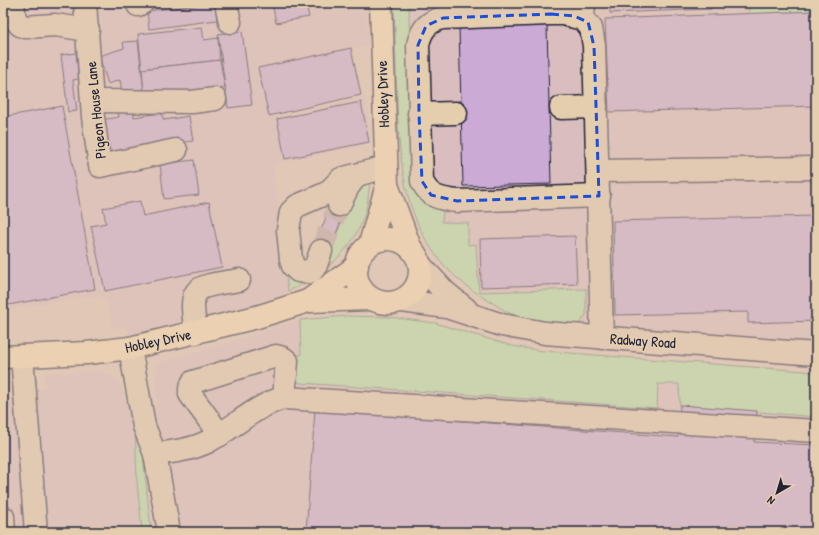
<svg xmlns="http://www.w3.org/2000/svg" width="819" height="535" viewBox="0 0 819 535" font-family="'Patrick Hand',sans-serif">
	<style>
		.built { fill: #dabebf }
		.green { fill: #b2e4a5; stroke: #6a8370 }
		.building { fill: #cbaad5; stroke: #22223b }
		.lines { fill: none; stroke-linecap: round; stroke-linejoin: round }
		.minor-tunnel { stroke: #baa69d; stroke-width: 22; stroke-dasharray: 22 11; stroke-linecap: butt }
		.minor-casing { stroke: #22223b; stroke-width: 25 }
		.major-casing { stroke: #22223b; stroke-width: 25 }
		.minor { stroke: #e5ceae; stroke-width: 22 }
		.major { stroke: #f9deab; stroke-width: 22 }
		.marked { fill: none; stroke: #1d4ed8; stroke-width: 3; stroke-dasharray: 8 5; stroke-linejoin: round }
		.labels { text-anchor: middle; stroke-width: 3; stroke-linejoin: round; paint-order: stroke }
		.street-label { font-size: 15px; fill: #22223b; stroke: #e5ceae }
	</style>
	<rect width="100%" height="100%" fill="#e0c7b6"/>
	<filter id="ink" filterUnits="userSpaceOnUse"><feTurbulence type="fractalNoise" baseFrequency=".025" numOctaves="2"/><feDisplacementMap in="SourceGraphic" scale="8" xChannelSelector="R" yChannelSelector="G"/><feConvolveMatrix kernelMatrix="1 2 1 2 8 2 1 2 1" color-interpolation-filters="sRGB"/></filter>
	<g filter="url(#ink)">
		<g class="built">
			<path d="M3,3H366L368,45L258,69L269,118L366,97L371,140L369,144L272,164L289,295L209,319L129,334L127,326L113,328L107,298H101L100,295L3,310Z"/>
			<path d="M409,3H750L748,14L816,11V343L574,324L513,315L476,293L450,273L425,238L412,211Z"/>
			<path d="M346,316L480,337L512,346L543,351L804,371L816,373V532H10L3,461V394L46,389L45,374L96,371L112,376L118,382L130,411L145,409L158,404L155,379L159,363L236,341L300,320Z"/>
		</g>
		<g class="green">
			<path d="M394,3H409L410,95L415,183L443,210L442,222L468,223V245L476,244L479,292L586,289V315L580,323C564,327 530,321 515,315C508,313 502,309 496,305C410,258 400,189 397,100C396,68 395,35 394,3Z"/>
			<path d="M750,3H816V11L748,14Z"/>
			<path d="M369,181C370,187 368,193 368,199C363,241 326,276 288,291L284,259L290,270L328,254L358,184Z"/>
			<path d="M346,316L388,317L435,323L512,346L543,351L804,371L816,373V417L680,405L679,384H658L657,408L301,383L294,379L293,355H301L300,320Z"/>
			<path d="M134,410L141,435L151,532H138L142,530L137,482L135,423L130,411Z"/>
		</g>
		<g class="building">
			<path d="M199,3H215L217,20L149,29L147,11L199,5Z"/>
			<path d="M272,3H306L309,17L276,23Z"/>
			<path d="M610,3H711V9L610,13Z"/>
			<path d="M816,11V106L609,112L605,19Z"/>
			<path d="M547,25L551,184L463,186L459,27Z"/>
			<path d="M202,27L204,40L218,38L220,60L142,69L138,34Z"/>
			<path d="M242,31L252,105L228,108L218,34Z"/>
			<path d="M138,41L144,91L122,92L120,80L108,84L99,56L124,48L123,42Z"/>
			<path d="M351,48L361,95L269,116L258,68Z"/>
			<path d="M76,53L79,79L73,80L77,111L68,112L61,55Z"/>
			<path d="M220,60L225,88L144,94L142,69Z"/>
			<path d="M361,102L369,142L285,159L277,119Z"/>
			<path d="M62,106L95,289L3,306V117Z"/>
			<path d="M133,106L134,117L161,113L164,120L189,116L193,141L105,154L100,120L119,117L117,108Z"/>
			<path d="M194,160L199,195L164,199L160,164Z"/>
			<path d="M140,201L143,216L209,202L222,267L105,291L91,226L106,223L103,208Z"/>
			<path d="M332,202L346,208L328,254L314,248Z"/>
			<path d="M816,216V321L748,323V312L615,315L613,221Z"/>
			<path d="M575,236L577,284L481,287L480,239Z"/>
			<path d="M680,405L757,411L754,442L816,445V532H306L315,410L678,437Z"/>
		</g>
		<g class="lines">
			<path class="minor-tunnel" d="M321,251L339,205"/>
			<defs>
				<g id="minor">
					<path d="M13,3L15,19L20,25L25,27L55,25L88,30"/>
					<path d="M85,3L93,117L100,166L176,150"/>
					<path d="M226,3L230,22"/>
					<path d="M584,3L583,19L591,28L594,46L602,338"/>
					<path d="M138,5L142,3"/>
					<path d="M583,19L563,14H551L443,18C428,21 421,30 418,45L422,181C429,197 440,199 457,201L599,196"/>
					<path d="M93,101L192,102L215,99"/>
					<path d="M561,108L596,107"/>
					<path d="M419,114L456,113"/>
					<path d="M598,171L816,168"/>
					<path d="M339,205L348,187L357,175"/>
					<path d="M321,251L316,265L311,272L298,271L293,266L291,259L288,230L291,212L297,206L327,193L341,179L386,167"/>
					<path d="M420,265L445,292L466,309"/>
					<path d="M402,301L447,307L502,325L545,333L816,354"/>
					<path d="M196,333C188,283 194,288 239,280"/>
					<path d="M130,348L144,426L155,454C172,452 191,450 207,442C233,429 255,405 284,398L816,431"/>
					<path d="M22,356L36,532"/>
					<path d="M220,435L190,394V389L193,382L276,356L283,358L287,361L284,398"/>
					<path d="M155,454L169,532"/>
					<path d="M3,517L4,532"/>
				</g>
				<g id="major">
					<path d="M381,3L387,185L410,247"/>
					<circle cx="388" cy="271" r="32"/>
					<path d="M370,244L387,185"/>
					<path d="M308,301L357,266"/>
					<path d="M3,357L87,353L130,348L257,317L308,301L371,299"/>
				</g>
			</defs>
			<use href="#minor" class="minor-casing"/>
			<use href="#major" class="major-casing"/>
			<use href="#minor" class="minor"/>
			<use href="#major" class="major"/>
		</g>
	</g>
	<path d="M0 0H819V535H0ZM551,14L574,16L588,22L594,46L599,196L457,201L431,195L422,181L419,114L418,45L426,26L443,18Z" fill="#e0c7b6" fill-opacity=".55" fill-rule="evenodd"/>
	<path class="marked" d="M551,14L574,16L588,22L594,46L599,196L457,201L431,195L422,181L419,114L418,45L426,26L443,18Z"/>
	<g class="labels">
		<g class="street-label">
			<text transform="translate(383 94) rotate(-92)" y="5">Hobley Drive</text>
			<text transform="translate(96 110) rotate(-96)" y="5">Pigeon House Lane</text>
			<text transform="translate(158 341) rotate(-12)" y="5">Hobley Drive</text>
			<text transform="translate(643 341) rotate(4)" y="5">Radway Road</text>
		</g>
	</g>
	<rect width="819" height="535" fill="none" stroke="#e5ceae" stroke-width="16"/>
	<rect x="8" y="8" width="803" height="519" fill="none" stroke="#22223b" stroke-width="1.5" filter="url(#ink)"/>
	<g transform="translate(777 493) rotate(218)" stroke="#e5ceae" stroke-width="3" paint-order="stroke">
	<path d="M0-3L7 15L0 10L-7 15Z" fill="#22223b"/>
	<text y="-6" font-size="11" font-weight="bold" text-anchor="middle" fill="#22223b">N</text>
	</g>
</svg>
